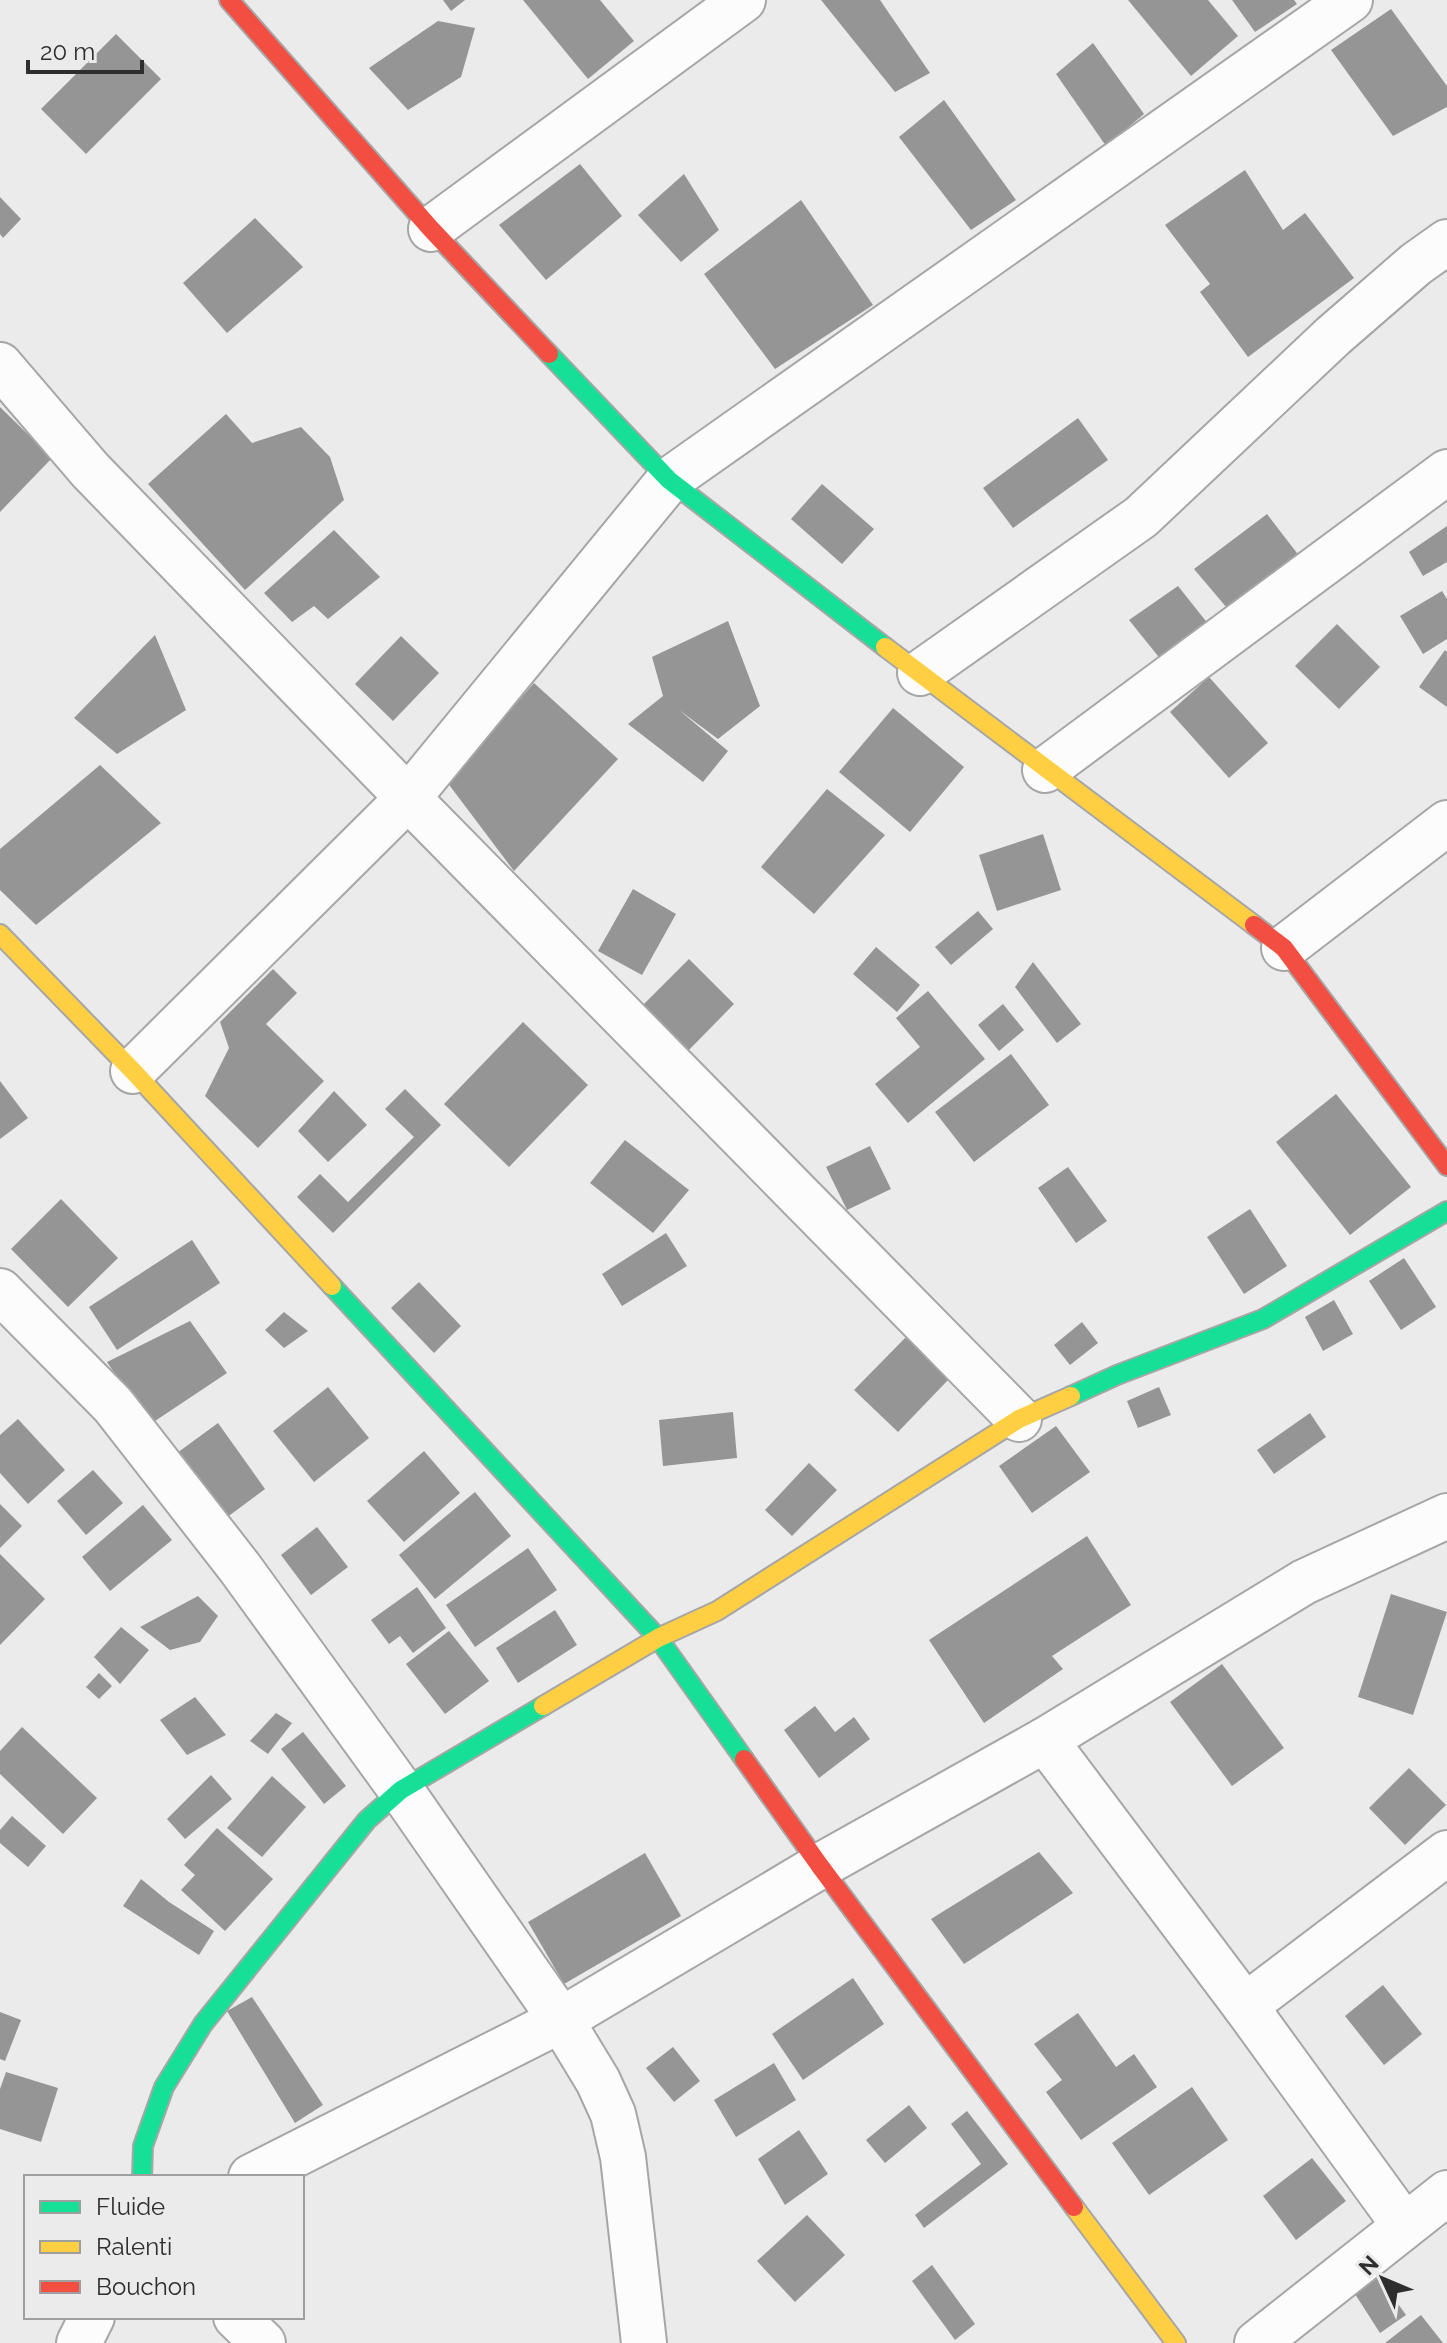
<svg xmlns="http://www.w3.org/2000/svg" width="1447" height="2343" viewBox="0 0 1447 2343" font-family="Raleway,sans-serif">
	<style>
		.building { fill: #969596 }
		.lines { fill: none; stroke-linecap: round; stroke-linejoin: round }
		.street-casing { stroke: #a6a6a7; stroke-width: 48 }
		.fast-casing { stroke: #a6a6a7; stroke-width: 22 }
		.slow-casing { stroke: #a6a6a7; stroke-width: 22 }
		.jam-casing { stroke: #a6a6a7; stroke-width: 22 }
		.street { stroke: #fcfcfc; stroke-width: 44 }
		.fast { stroke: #16e098; stroke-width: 18 }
		.slow { stroke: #ffcf43; stroke-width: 18 }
		.jam { stroke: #f24e42; stroke-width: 18 }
	</style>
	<rect width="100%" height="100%" fill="#ebebec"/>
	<g class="building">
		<path d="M443,0H465L451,11Z"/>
		<path d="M523,0H600L634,41L588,79Z"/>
		<path d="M821,0H880L930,73L895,92Z"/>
		<path d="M1128,0H1208L1238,36L1191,76Z"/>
		<path d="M1232,0H1294L1297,4L1255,32Z"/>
		<path d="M1391,9L1447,86V107L1393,136L1331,50Z"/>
		<path d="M438,21L475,28L461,77L408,110L369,68Z"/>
		<path d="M116,34L161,79L86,154L41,109Z"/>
		<path d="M1093,43L1144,114L1106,146L1056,74Z"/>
		<path d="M944,100L1016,200L971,230L899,137Z"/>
		<path d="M580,164L622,216L546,280L499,225Z"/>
		<path d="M1245,170L1283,230L1305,213L1354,278L1248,357L1200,292L1210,284L1165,225Z"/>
		<path d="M684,174L719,230L681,262L638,215Z"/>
		<path d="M0,197L21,219L3,238L0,234Z"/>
		<path d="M801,200L873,305L775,369L704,274Z"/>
		<path d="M255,218L303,267L227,333L183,283Z"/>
		<path d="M0,407L52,458L0,512Z"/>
		<path d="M226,414L252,443L301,427L330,457L344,500L245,590L148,484Z"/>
		<path d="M1078,418L1108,460L1013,528L983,488Z"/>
		<path d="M822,484L874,529L842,564L791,519Z"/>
		<path d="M1267,514L1300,557L1227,608L1194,569Z"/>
		<path d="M1447,526V562L1423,576L1409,552Z"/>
		<path d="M334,530L380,577L328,619L314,606L292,622L264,593Z"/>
		<path d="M1178,586L1209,625L1162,661L1129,620Z"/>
		<path d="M1442,591L1447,599V639L1423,654L1400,616Z"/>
		<path d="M728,621L760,706L718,739L679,710L728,751L703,782L628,724L663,696L652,657Z"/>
		<path d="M1337,624L1380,667L1339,709L1295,666Z"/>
		<path d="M155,635L186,710L117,754L74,718Z"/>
		<path d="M401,636L439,673L393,721L355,684Z"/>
		<path d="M1445,650L1447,652V707L1419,687Z"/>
		<path d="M1209,677L1268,743L1229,778L1170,712Z"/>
		<path d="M534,683L618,759L514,871L447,782Z"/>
		<path d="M893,708L964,767L910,832L839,772Z"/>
		<path d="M100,765L161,823L36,925L0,890V849Z"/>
		<path d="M827,789L885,835L814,914L761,867Z"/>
		<path d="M1043,834L1061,890L997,911L979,855Z"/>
		<path d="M633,889L676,914L642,975L598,951Z"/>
		<path d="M978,911L993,929L951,965L935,947Z"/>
		<path d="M876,947L920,985L897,1012L853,974Z"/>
		<path d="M689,959L734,1004L684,1055L638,1010Z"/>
		<path d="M1033,962L1081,1024L1057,1043L1015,987Z"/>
		<path d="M273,969L297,993L266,1024L324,1081L258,1148L205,1096L229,1048L220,1022Z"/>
		<path d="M928,991L985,1059L908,1123L875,1084L920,1047L896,1018Z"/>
		<path d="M1003,1004L1024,1030L999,1051L978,1025Z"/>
		<path d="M523,1022L588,1085L509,1167L444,1104Z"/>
		<path d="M1011,1054L1049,1105L974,1162L935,1112Z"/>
		<path d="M0,1081L28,1118L0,1139Z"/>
		<path d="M405,1089L441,1125L333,1233L297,1197L320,1174L348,1202L414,1137L385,1109Z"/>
		<path d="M334,1091L367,1125L328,1162L298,1131Z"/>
		<path d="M1336,1094L1411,1187L1350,1235L1276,1142Z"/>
		<path d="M625,1140L689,1190L653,1233L590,1183Z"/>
		<path d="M870,1146L891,1189L847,1210L826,1167Z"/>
		<path d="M1068,1167L1107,1221L1076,1243L1038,1188Z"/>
		<path d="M61,1199L118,1258L68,1307L11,1249Z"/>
		<path d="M1250,1209L1287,1266L1244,1294L1207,1237Z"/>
		<path d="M666,1233L687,1266L622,1306L602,1274Z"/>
		<path d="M192,1240L220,1283L117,1350L89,1307Z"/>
		<path d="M1404,1258L1436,1307L1401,1330L1369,1281Z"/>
		<path d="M419,1282L461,1326L434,1353L391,1308Z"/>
		<path d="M1334,1300L1353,1334L1323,1351L1305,1317Z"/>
		<path d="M284,1312L308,1331L284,1348L265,1330Z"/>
		<path d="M190,1321L227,1373L149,1425L107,1362Z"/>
		<path d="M1082,1322L1098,1343L1070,1365L1054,1345Z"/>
		<path d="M906,1337L949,1379L898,1432L854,1390Z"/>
		<path d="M328,1387L369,1438L314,1482L273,1431Z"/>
		<path d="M1159,1387L1171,1415L1138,1428L1127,1401Z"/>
		<path d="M733,1412L737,1458L663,1466L659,1420Z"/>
		<path d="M1310,1413L1326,1437L1274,1474L1257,1450Z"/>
		<path d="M18,1419L65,1470L28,1504L0,1473V1435Z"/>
		<path d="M218,1423L265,1489L226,1518L177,1453Z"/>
		<path d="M1056,1426L1090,1472L1032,1513L999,1466Z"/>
		<path d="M424,1451L460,1493L404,1542L367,1501Z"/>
		<path d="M809,1463L837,1490L792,1536L765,1510Z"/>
		<path d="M93,1470L123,1503L86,1535L57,1501Z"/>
		<path d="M475,1492L511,1536L435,1599L399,1555Z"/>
		<path d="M0,1504L22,1526L0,1548Z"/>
		<path d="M143,1505L172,1540L110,1591L82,1557Z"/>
		<path d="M317,1527L348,1567L311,1595L281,1555Z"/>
		<path d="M1087,1536L1131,1605L1052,1656L1063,1669L984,1723L929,1640Z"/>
		<path d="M528,1548L557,1590L475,1647L446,1605Z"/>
		<path d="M0,1554L45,1599L0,1645Z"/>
		<path d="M417,1587L446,1628L413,1653L400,1636L389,1644L371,1620Z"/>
		<path d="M1391,1594L1447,1612L1413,1715L1358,1697Z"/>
		<path d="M198,1596L218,1616L200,1642L170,1650L140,1627Z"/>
		<path d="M555,1610L577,1645L518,1683L496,1648Z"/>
		<path d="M121,1627L149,1650L120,1684L94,1657Z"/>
		<path d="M449,1631L489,1681L445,1714L406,1664Z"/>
		<path d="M1222,1664L1284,1748L1232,1786L1170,1702Z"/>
		<path d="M99,1673L112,1686L99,1699L86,1687Z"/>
		<path d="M195,1697L226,1735L187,1755L160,1720Z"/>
		<path d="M815,1706L835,1732L854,1717L870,1739L819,1778L784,1730Z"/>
		<path d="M276,1713L292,1723L268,1754L250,1741Z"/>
		<path d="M22,1727L97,1798L63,1834L0,1774V1751Z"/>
		<path d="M303,1732L346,1786L324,1804L281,1749Z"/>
		<path d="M1409,1768L1446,1805L1405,1845L1369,1808Z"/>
		<path d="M211,1775L232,1799L185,1839L167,1819Z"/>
		<path d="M272,1776L306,1807L262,1857L227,1828Z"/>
		<path d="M12,1816L46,1846L28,1867L0,1843V1830Z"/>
		<path d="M217,1828L273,1879L225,1931L181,1890L195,1875L184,1865Z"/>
		<path d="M1039,1852L1073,1893L964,1964L931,1919Z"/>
		<path d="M645,1853L681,1916L564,1984L528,1922Z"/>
		<path d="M141,1879L169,1902L214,1931L199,1955L123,1906Z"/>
		<path d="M853,1978L884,2024L803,2080L772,2034Z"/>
		<path d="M1383,1985L1422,2034L1384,2065L1345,2016Z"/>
		<path d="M252,1997L323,2105L295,2123L227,2011Z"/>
		<path d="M0,2012L21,2020L5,2061L0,2059Z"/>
		<path d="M1078,2013L1116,2067L1134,2054L1157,2087L1081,2140L1046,2092L1062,2080L1034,2044Z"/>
		<path d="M673,2047L700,2081L674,2102L646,2068Z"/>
		<path d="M774,2063L796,2100L736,2137L714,2100Z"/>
		<path d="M6,2072L58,2088L41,2142L0,2129V2089Z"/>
		<path d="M1192,2087L1228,2140L1149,2195L1112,2143Z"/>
		<path d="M909,2105L927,2128L885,2163L866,2140Z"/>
		<path d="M967,2111L1008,2164L924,2228L915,2215L981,2164L951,2124Z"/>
		<path d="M799,2130L828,2174L785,2205L758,2159Z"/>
		<path d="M1312,2158L1346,2201L1296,2240L1263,2196Z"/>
		<path d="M807,2215L845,2255L795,2302L757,2261Z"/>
		<path d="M932,2265L975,2324L955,2340L912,2281Z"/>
		<path d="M1379,2277L1406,2315L1380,2333L1355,2294Z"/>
		<path d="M1421,2315L1443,2343H1385Z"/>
	</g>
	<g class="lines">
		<defs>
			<g id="street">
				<path d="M431,229L743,0"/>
				<path d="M0,365L90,470L408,798L1019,1419"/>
				<path d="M920,673L1141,517L1333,336L1416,264L1447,242"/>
				<path d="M1045,770L1447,472"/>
				<path d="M1284,948L1447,823"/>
				<path d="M133,1071L408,798L669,480L1350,0"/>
				<path d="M0,1291L113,1405L240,1568L401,1790L561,2020L598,2081L613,2114L623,2157L644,2343"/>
				<path d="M1045,1740L1245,2006L1404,2225"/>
				<path d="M1245,2006L1447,1853"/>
				<path d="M251,2177L561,2020L820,1866L1045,1740L1304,1582L1447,1516"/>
				<path d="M236,2317L263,2343"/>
				<path d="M79,2343L92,2317"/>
				<path d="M1257,2343L1447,2193"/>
			</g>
			<g id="fast">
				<path d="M549,354L669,480L885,647"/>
				<path d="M332,1286L658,1638L744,1759"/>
				<path d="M1071,1396L1117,1375L1263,1319L1447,1211"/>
				<path d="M142,2177L143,2146L164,2087L203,2024L367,1820L401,1790L543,1706"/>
			</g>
			<g id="slow">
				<path d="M885,647L1254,925"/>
				<path d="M0,934L133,1071L332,1286"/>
				<path d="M543,1706L658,1638L717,1611L1019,1419L1071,1396"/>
				<path d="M1074,2207L1176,2343"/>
			</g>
			<g id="jam">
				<path d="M229,0L431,229L549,354"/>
				<path d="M1254,925L1284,948L1447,1166"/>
				<path d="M744,1759L820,1866L1074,2207"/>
			</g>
		</defs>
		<use href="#street" class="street-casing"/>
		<use href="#fast" class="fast-casing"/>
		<use href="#slow" class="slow-casing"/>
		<use href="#jam" class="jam-casing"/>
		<use href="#street" class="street"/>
		<use href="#fast" class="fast"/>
		<use href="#slow" class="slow"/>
		<use href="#jam" class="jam"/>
	</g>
	<rect x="24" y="2175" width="280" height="144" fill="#ebebec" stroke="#9f9fa0" stroke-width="2"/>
	<rect x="40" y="2201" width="40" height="12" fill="#16e098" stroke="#9f9fa0" stroke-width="2"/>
	<text x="96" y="2215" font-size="24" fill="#2e2e2f">Fluide</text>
	<rect x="40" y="2241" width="40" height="12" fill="#ffcf43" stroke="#9f9fa0" stroke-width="2"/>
	<text x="96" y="2255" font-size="24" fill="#2e2e2f">Ralenti</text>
	<rect x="40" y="2281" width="40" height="12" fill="#f24e42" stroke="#9f9fa0" stroke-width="2"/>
	<text x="96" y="2295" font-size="24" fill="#2e2e2f">Bouchon</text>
	<g transform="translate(1383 2279) rotate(314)" stroke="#ebebec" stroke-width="6" paint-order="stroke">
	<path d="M0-6L14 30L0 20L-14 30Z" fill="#2e2e2f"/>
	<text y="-12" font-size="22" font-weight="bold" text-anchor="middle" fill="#2e2e2f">N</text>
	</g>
	<path d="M28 60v12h114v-12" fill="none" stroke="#2e2e2f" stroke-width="4"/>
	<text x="40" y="60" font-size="24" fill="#2e2e2f" stroke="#ebebec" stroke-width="6" paint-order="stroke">20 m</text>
</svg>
